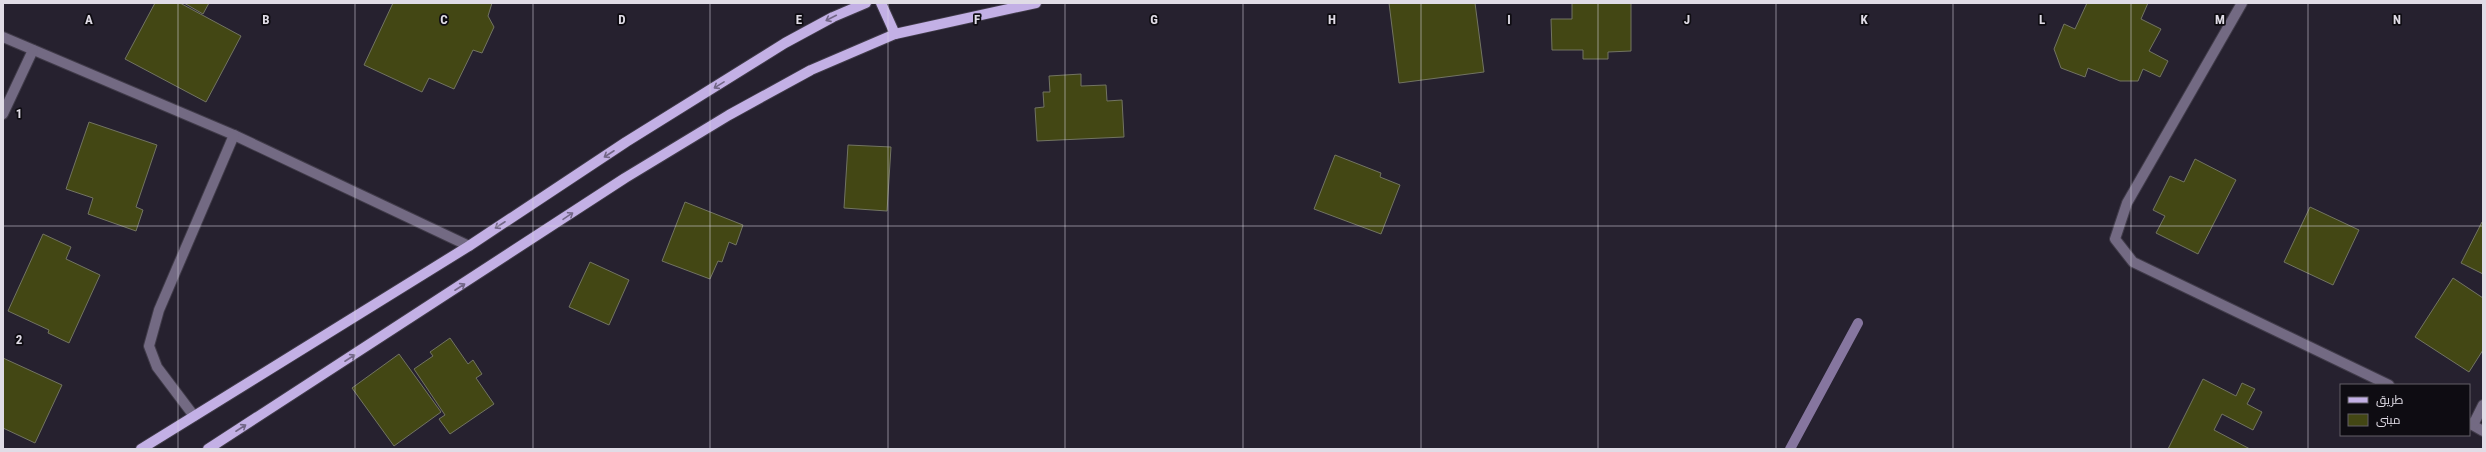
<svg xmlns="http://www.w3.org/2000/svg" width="2486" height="452" viewBox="0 0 2486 452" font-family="'Roboto Condensed',Cairo,sans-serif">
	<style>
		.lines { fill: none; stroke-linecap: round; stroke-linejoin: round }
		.stream { stroke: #86769f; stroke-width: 10 }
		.building { fill: #434714; stroke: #727462 }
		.minor-casing { stroke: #403b49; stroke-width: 12 }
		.major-casing { stroke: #403b49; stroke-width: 12 }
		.minor { stroke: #736a83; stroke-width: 10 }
		.major { stroke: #c3b0e5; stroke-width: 10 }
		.oneway { stroke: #726686 }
		.grid { fill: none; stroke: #e0dce6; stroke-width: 1; stroke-opacity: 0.55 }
		.grid-label { font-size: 13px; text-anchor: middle; font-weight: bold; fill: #e0dce6; stroke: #0e0c12; stroke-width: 3.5; stroke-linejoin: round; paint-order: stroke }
	</style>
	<rect width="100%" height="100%" fill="#26212f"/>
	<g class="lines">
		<path class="stream" d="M1790,449L1858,323"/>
	</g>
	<g class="building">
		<path d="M155,3H180L241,36L206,102L125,59Z"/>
		<path d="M184,3H209L203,14Z"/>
		<path d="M393,3H492L488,16L494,27L482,53L473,50L454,89L429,78L422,92L364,65Z"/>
		<path d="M1389,3H1475L1484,72L1399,83Z"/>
		<path d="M1572,3H1631V51L1608,52V59H1583V50H1552L1551,19H1572Z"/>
		<path d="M2087,3H2148L2141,19L2161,29L2149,51L2168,61L2160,77L2143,69L2138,81H2120L2088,68L2085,77L2061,68L2054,49L2064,24L2075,29Z"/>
		<path d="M1081,74V86L1106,85L1107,101L1122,100L1124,137L1037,141L1035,108L1044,107L1043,92H1050L1049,76Z"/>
		<path d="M89,122L157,145L136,207L143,210L136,231L88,214L93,198L66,189Z"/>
		<path d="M848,145L891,147L887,211L844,208Z"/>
		<path d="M1335,155L1381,173L1380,177L1400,185L1381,234L1314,209Z"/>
		<path d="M2195,159L2236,180L2198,254L2156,233L2165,216L2153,210L2170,176L2184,182Z"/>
		<path d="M685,202L743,225L736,245L729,242L722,262L718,261L710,279L662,261Z"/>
		<path d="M2310,207L2359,230L2333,285L2284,262Z"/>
		<path d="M2482,222H2483V274L2461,263Z"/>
		<path d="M43,234L71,247L66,259L100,275L69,343L48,333L49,330L8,311Z"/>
		<path d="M590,262L629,280L609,325L569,307Z"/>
		<path d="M2453,278L2483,298V350L2469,372L2415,337Z"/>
		<path d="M450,338L468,364L473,360L482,374L476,378L494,404L450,434L439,419L445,415L414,369L433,356L430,352Z"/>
		<path d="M399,354L441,412L394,446L352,388Z"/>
		<path d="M3,358L62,385L35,443L3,428Z"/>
		<path d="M2203,379L2236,396L2242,383L2255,389L2247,404L2262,412L2253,430L2222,414L2214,430L2250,449H2168Z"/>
	</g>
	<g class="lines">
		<defs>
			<g id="minor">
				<path d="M2242,3L2127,203L2115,239L2133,262L2389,385"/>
				<path d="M3,37L234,135L469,246"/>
				<path d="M3,114L33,50"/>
				<path d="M194,416L157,367L149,346L159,310L234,135"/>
				<path d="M2469,423L2483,431"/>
				<path d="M2473,425L2483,405"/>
			</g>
			<g id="major">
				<path d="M881,3L895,34"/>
				<path d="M141,449L469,246L626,142L785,43L833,17L866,3"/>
				<path d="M208,449L625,178L729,115L811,70L895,34L1036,3"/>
			</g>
		</defs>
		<use href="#minor" class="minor-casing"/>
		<use href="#major" class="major-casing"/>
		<use href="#minor" class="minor"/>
		<use href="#major" class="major"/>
	</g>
	<defs><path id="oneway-shaft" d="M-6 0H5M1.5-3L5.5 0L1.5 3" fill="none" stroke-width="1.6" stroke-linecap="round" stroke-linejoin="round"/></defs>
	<g class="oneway">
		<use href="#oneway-shaft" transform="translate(831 18) rotate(153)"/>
		<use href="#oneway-shaft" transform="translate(719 85) rotate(148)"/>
		<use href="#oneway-shaft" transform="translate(609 154) rotate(147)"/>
		<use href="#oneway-shaft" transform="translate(568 216) rotate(-34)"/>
		<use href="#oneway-shaft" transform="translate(500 225) rotate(147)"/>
		<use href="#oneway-shaft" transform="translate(460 287) rotate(-33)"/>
		<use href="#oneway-shaft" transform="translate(350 358) rotate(-33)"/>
		<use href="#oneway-shaft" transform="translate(241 428) rotate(-33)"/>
	</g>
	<path class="grid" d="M178,3V449M355,3V449M533,3V449M710,3V449M888,3V449M1065,3V449M1243,3V449M1421,3V449M1598,3V449M1776,3V449M1953,3V449M2131,3V449M2308,3V449M3,226H2483"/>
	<g class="grid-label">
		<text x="89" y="24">A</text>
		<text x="266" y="24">B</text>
		<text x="444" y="24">C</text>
		<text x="622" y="24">D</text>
		<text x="799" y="24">E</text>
		<text x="977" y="24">F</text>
		<text x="1154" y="24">G</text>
		<text x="1332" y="24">H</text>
		<text x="1509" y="24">I</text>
		<text x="1687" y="24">J</text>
		<text x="1864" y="24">K</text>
		<text x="2042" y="24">L</text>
		<text x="2220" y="24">M</text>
		<text x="2397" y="24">N</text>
		<text x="19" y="118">1</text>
		<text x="19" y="344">2</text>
	</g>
	<rect width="2486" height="452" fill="none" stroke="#e0dce6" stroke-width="8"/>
	<rect x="2340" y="384" width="130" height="52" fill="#0e0c12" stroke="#625f67"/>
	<rect x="2348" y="397" width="20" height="6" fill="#c3b0e5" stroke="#625f67"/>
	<text x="2376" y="404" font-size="12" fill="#e0dce6">طريق</text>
	<rect x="2348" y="414" width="20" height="12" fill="#434714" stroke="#625f67"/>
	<text x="2376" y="424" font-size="12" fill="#e0dce6">مبنى</text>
</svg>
